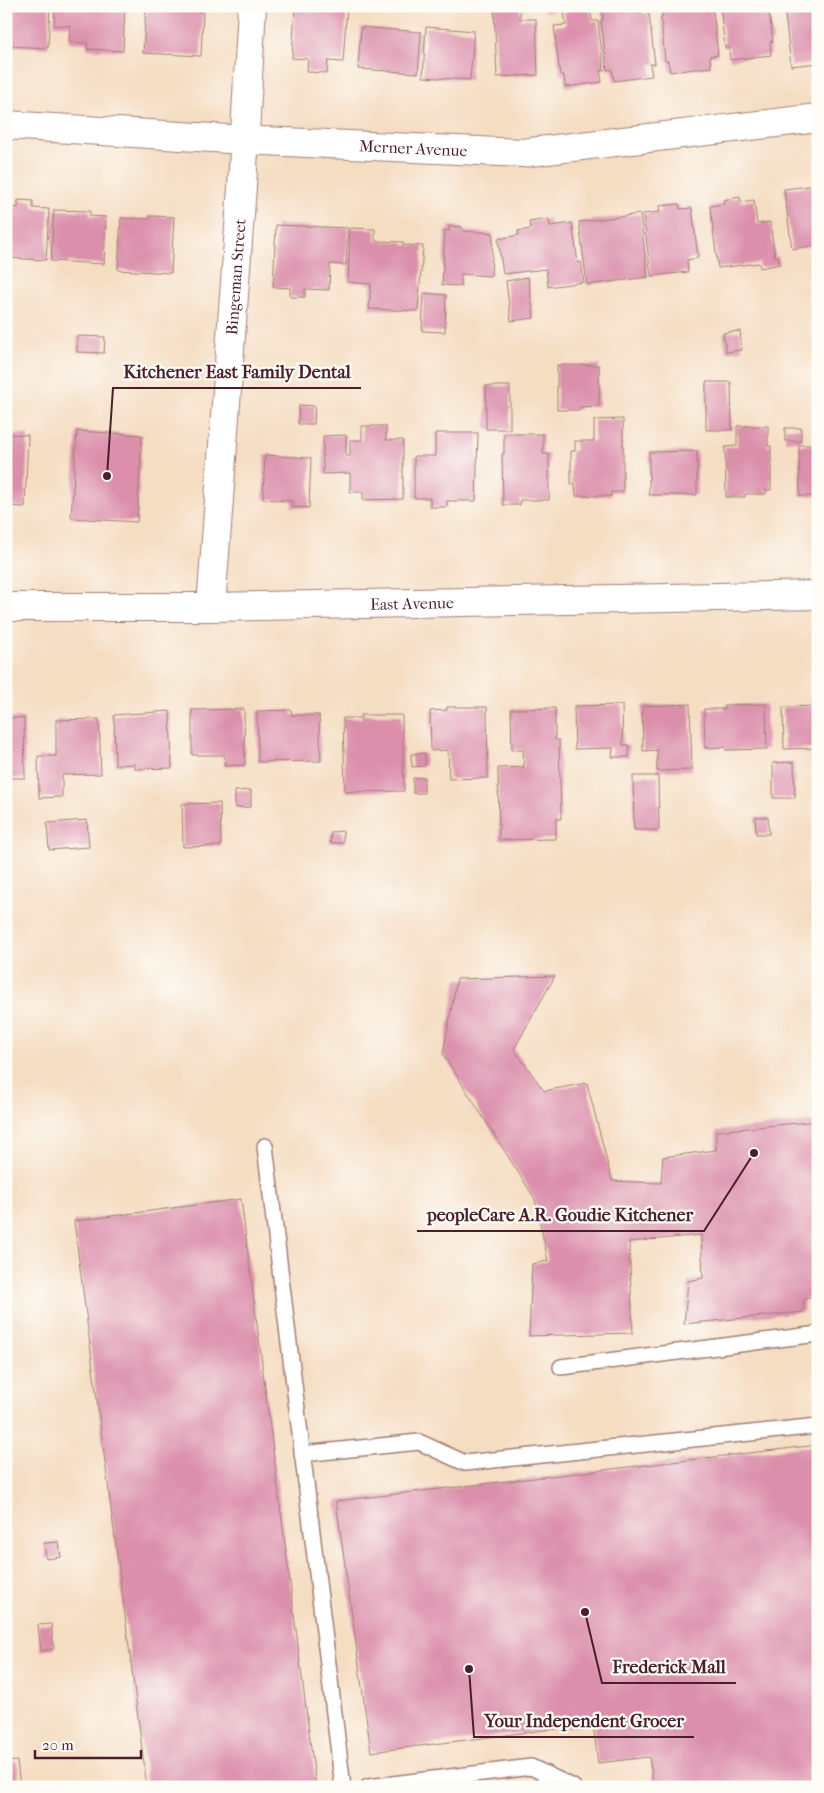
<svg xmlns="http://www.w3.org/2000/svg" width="824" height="1793" viewBox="0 0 824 1793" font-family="'IM FELL French Canon',serif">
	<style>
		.building { fill: #db8fab }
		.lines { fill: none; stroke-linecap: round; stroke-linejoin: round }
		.service-casing { stroke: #a07e76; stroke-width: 18 }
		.minor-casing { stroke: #a07e76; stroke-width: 30 }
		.tertiary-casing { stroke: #a07e76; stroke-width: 30 }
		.service { stroke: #fff; stroke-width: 15 }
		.minor { stroke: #fff; stroke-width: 28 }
		.tertiary { stroke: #fff; stroke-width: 28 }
		.labels { text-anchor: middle; stroke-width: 4.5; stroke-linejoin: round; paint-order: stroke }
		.street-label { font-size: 16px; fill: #4a1f2b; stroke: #fdfcf7 }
		.leader { fill: none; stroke: #4a1f2b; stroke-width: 2 }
		.callout-dot { fill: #4a1f2b; stroke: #fdfcf7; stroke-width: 2 }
		.callout-label { font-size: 18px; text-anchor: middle; font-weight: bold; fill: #4a1f2b; stroke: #fdfcf7; stroke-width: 4.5; stroke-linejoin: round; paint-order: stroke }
	</style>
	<rect width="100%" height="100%" fill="#fdfcf7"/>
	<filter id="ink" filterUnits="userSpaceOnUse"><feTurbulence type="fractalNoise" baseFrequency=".02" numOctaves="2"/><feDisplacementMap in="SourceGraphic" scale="10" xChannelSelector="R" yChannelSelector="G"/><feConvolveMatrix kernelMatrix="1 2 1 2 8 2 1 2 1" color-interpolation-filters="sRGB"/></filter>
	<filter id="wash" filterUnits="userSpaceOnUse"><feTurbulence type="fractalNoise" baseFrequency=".0096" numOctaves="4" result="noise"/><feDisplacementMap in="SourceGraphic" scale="20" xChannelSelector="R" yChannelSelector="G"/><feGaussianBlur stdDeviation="1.12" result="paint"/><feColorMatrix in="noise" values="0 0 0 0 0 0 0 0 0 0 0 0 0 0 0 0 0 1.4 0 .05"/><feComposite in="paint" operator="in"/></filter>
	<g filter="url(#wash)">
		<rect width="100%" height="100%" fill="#f5ddc2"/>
		<g id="blocks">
			<g class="building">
				<path d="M6,6H50L48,48L6,46Z"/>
				<path d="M55,6H125L123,51L87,49V43L69,42L70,26L54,25Z"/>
				<path d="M146,6H184V11L203,12L201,56L143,53Z"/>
				<path d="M295,6H347L343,62L328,61L327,73L307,72L308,59L292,58Z"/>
				<path d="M510,6H520V19H536L538,75L497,77L494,7Z"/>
				<path d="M544,6H564L565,9L544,12Z"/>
				<path d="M570,6H586V9L590,8L592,21H598L604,70H600L602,82L565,87L564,75H560L554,26L566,25L564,12L570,10Z"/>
				<path d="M601,6H640L641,15L649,14L655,64H650L652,76L614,81L612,69L607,70L601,20H603Z"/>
				<path d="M661,6H706L707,12L713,11L718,55L710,56L711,67L670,72L668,61H665L661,18L662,17Z"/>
				<path d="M720,6H768L773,41L770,42L771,55L730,60L729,47L725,48Z"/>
				<path d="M784,6H818V63L791,66Z"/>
				<path d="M361,27L421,32L418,73L358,69Z"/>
				<path d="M426,27L474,31L470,80L423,77Z"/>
				<path d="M818,185V245L792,249L784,189Z"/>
				<path d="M740,197L741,202L754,200L757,224L770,222L775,257L778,256L780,264L760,268L759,263L718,268L710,206L724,204L723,200Z"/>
				<path d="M18,200L33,201V208L49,209L46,260L6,258V207L18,208Z"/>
				<path d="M679,204L680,209L692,208L698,258L687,260L688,272L651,276L643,214L660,212L659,206Z"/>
				<path d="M54,210L90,211V216L106,217L104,264L51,261Z"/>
				<path d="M640,214L648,277L587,285L579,222Z"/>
				<path d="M149,216L174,217L171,273L118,270L121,218L150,219Z"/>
				<path d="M549,219L550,226L572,223L578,263L581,262L584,282L548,287L546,269L503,274L498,239L519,235L518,231L531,229L529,222Z"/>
				<path d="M276,225L348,228L346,265L330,264L329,290L305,289V297H290V288L273,287Z"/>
				<path d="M449,226L462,227L463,231L493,233L491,276L461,274V286L442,285L445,230L449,231Z"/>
				<path d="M350,228L375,229V241L403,242V245L423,246L418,311L369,309L371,284L348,282Z"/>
				<path d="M528,277L534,318L511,321L506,281Z"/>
				<path d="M424,293L446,295L445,332L422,331Z"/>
				<path d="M740,331L742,350L726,352L723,333Z"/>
				<path d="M77,336L105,337L104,353L77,352Z"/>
				<path d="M557,365H599V406L580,407V410H557Z"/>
				<path d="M706,382H731L732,430H706Z"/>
				<rect x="486" y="386" width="24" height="43"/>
				<path d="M299,405L315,406L314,424H298Z"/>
				<path d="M623,419V492H611V496H576L575,484H571V451H575V441H594V420Z"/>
				<path d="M362,426H386V440H403V499L363,500V492H350V473L323,474V436L346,435V456H350V440H362Z"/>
				<path d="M737,426H768V446H771V490H766V494H745V497H726L725,447L737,446Z"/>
				<rect x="785" y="428" width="16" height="13"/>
				<path d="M77,431L142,435L137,522L71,518Z"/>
				<path d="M435,433H478L476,501H447V507H430V498H414V456H435Z"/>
				<path d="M6,434L28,435L25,507L6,506Z"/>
				<path d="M504,434H543V454H549V500H520V505H503L502,454H504Z"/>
				<path d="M799,445H818V496H800Z"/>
				<path d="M697,451V495H649V452Z"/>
				<path d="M265,455L311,458L309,508L292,507V501L263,499Z"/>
				<path d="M690,704L692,770L657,771V750L643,751L642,706Z"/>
				<path d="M766,704L767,749L726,750L725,747L705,748L704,709H725V705Z"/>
				<path d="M622,705L623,745H629V757H612L613,748L575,749L574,706Z"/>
				<path d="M818,706V748L784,749L783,707Z"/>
				<path d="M447,707H487L488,778L449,779L448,750L431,751L430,711L447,710Z"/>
				<path d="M555,708V740H559L561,819H556V839L499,840L498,768L524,767L523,750H512L511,709Z"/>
				<path d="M244,709L245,765L224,766L225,755H192V710Z"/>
				<path d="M291,710L292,715H319L321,761L258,762L257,711Z"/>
				<path d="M170,711L172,768L135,769V764L115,765L114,715Z"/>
				<path d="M361,715H402L404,791L345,792L343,718H361Z"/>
				<path d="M6,718H24L25,778H6Z"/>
				<path d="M99,719L101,774L62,775V797L39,798L38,756H56V720Z"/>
				<path d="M425,753V766L412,767L411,754Z"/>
				<path d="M794,762L795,798H773V763Z"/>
				<path d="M633,776H658L659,830H634Z"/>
				<path d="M424,777V793H413V778Z"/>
				<path d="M251,790V807L235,808V791Z"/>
				<path d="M220,803L221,846L183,847L182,804Z"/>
				<path d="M755,817H768L769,834H756Z"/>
				<path d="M87,820L89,847L49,850L47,823Z"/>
				<path d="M343,831V843H330L331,832Z"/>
				<path d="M555,976L514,1049L544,1091L587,1083L612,1181L661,1183L663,1157L716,1150V1131L818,1121V1297L804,1299L803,1312L684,1324L688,1281L703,1278L701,1235L629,1242L633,1333L529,1336L532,1264L548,1261L535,1199L443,1054L457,979Z"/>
				<path d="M241,1199L316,1787H147L74,1221Z"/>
				<path d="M818,1445V1787H654L649,1757L598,1763L593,1724L371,1752L336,1501Z"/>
				<path d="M59,1542L61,1557L46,1559L44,1543Z"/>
				<path d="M51,1624L54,1649L41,1651L38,1625Z"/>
				<path d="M17,1761L20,1787H6V1762Z"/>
			</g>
		</g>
	</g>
	<g filter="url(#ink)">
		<use href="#blocks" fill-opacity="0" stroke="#a07e76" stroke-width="1"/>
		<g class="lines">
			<defs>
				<g id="service">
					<path d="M265,1146L343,1787"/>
					<path d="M561,1367L818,1334"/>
					<path d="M302,1454L419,1442L465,1463L818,1426"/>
					<path d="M368,1787L531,1767L573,1787"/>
				</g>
				<g id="minor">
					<path id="s1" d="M6,125L245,140L522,153L818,118"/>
					<path id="s2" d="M211,607L242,187L252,6"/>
				</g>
				<g id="tertiary">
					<path id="s3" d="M6,607H211L818,595"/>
				</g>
			</defs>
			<use href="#service" class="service-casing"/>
			<use href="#minor" class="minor-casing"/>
			<use href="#tertiary" class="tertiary-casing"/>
			<use href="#service" class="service"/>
			<use href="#minor" class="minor"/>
			<use href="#tertiary" class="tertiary"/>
		</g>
	</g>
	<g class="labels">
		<g class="street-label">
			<text dy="6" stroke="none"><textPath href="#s1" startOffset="408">Merner Avenue</textPath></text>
			<text dy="6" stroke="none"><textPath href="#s2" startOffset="331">Bingeman Street</textPath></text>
			<text dy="6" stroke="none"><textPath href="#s3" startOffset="406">East Avenue</textPath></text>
		</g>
	</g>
	<path class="leader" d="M107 476L113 388H361M754 1153L704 1231H417M585 1612L602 1683H736M469 1669L474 1737H694"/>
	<g class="callout-dot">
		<circle cx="107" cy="476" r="5"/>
		<circle cx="754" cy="1153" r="5"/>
		<circle cx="585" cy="1612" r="5"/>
		<circle cx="469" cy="1669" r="5"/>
	</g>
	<g class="callout-label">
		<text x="237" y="378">Kitchener East Family Dental</text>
		<text x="560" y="1221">peopleCare A.R. Goudie Kitchener</text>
		<text x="669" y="1673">Frederick Mall</text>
		<text x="584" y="1727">Your Independent Grocer</text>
	</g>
	<rect width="824" height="1793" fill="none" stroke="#fdfcf7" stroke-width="25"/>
	<path d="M35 1750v8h106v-8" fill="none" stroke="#4a1f2b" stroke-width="2.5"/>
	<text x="42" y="1750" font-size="15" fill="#4a1f2b" stroke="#fdfcf7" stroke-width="4" paint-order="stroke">20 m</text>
</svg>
